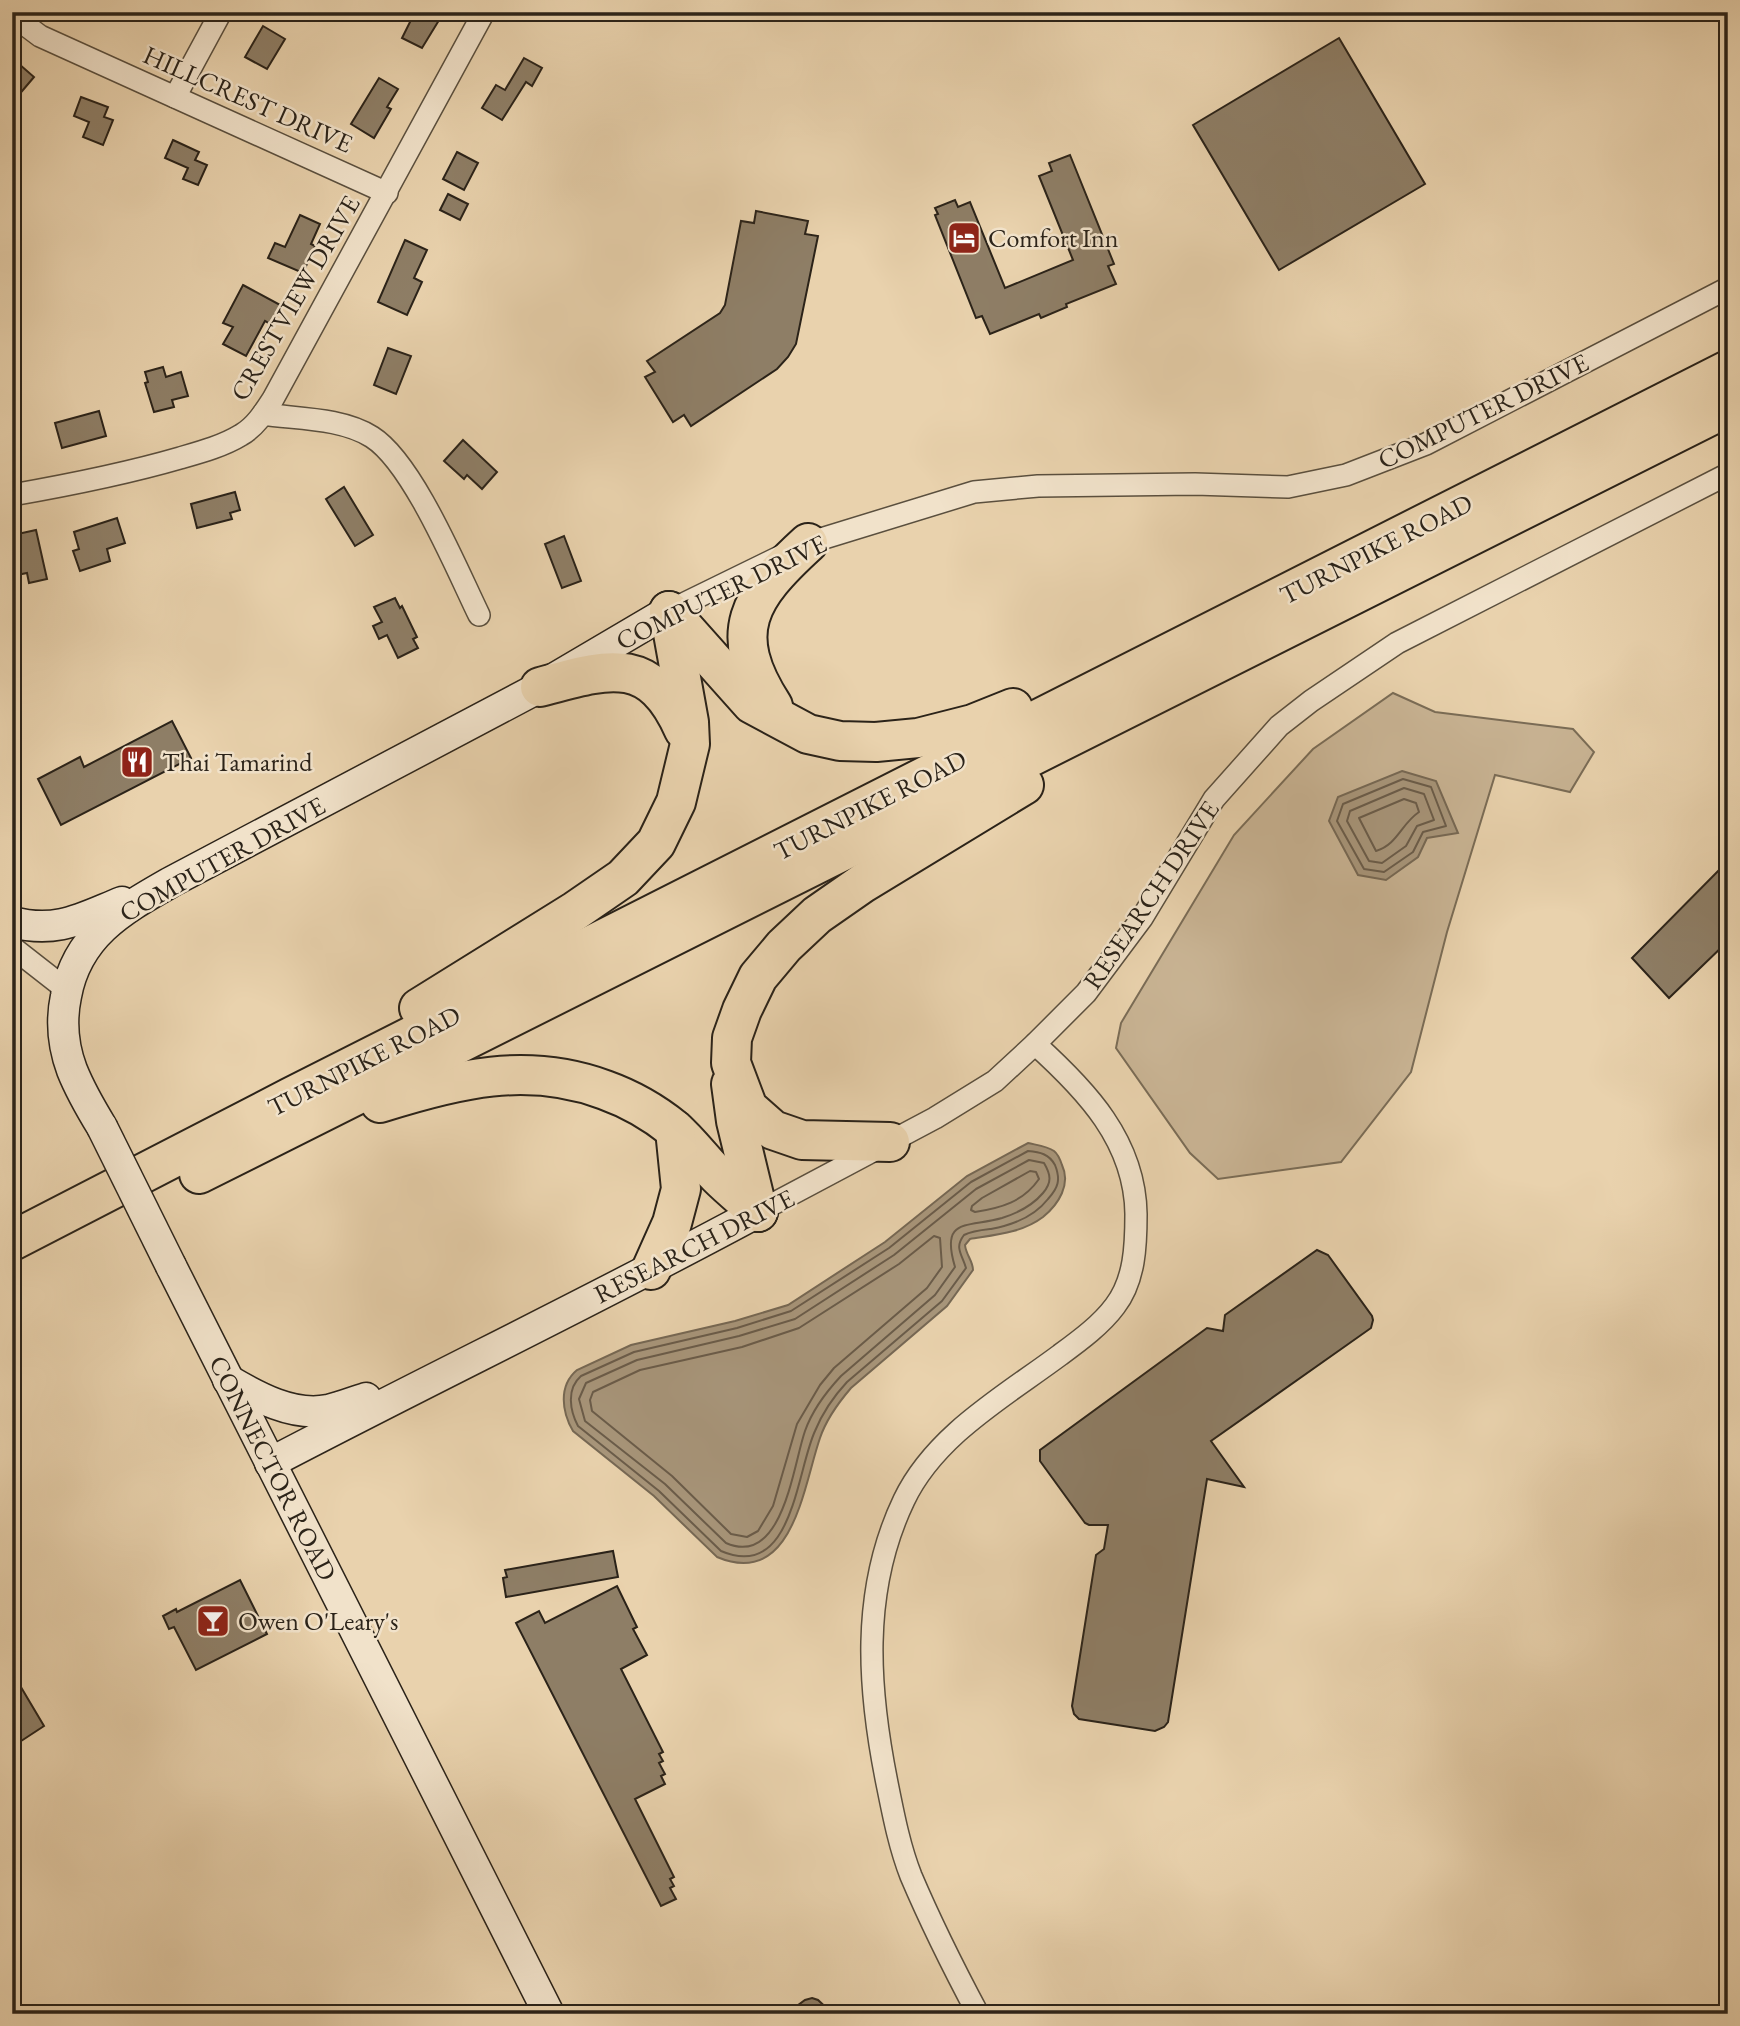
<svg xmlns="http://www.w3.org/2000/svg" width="1740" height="2026" viewBox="0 0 1740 2026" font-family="'EB Garamond',serif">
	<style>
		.green { fill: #c9b494; stroke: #7a6c56; stroke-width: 2 }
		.water { fill: #a8967b; stroke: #766854; stroke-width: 2 }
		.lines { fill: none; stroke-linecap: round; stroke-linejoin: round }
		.shore { stroke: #6a5c4a; stroke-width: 2 }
		.building { fill: #8e7e66; stroke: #2b2319; stroke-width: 2 }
		.street-casing { stroke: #5a4f3e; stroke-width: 24 }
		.secondary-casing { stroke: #2b2319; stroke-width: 33 }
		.highway-casing { stroke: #2b2319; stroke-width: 42 }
		.street { stroke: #f1e2ca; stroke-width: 21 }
		.secondary { stroke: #f1e2ca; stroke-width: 30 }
		.highway { stroke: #e9d2ad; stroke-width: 38 }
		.secondary-bridge-casing { stroke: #2b2319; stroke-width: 33; stroke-linecap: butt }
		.secondary-bridge { stroke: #f1e2ca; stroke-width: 30 }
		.labels { text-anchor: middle; stroke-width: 5; stroke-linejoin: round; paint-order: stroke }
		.street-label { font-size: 26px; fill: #2b2319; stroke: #f1e2ca }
		.poi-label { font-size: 26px; fill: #2b2319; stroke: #f1e2ca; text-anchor: start }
	</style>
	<rect width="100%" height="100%" fill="#e9d2ad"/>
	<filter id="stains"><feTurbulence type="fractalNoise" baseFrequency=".00286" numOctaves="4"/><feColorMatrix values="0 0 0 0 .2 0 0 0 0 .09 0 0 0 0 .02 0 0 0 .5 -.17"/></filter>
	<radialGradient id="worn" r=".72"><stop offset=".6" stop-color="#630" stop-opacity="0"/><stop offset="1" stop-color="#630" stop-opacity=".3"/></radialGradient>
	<path class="green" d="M1393,693L1435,712L1573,729L1594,752L1570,792L1495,775L1447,932L1411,1072L1341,1162L1218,1179L1190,1153L1116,1048L1121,1023L1234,835L1313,749Z"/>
	<g class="water">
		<path d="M1402,771L1436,781L1458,833L1427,838L1418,857L1386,880L1358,875L1329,821L1338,797Z"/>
		<path d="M1028,1143C1036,1145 1047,1146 1054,1151C1058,1154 1060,1159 1062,1165C1071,1184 1059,1204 1043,1217C1022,1233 994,1235 970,1239L965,1245C966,1255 973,1261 973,1270L947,1306L851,1388C839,1402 826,1420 820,1438C803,1487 793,1589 717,1557L654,1496L573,1431C562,1412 558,1386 577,1370L631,1345L735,1321L788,1305L885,1242L967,1176Z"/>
	</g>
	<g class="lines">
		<g class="shore">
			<path d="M1403,779L1431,787L1446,826L1423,832L1413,852L1384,872L1364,869L1337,821L1343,804Z"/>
			<path d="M1404,788L1424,794L1434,820L1417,826L1406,846L1382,863L1369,861L1347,821L1350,811Z"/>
			<path d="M1404,799L1416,803L1419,812C1401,824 1398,844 1376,851L1359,818Z"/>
			<path d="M1028,1151C1040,1152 1049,1154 1055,1165C1061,1180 1058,1188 1048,1199C1034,1217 1013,1225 991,1229C982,1230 972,1231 964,1235C954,1248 962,1254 966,1268L942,1301L847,1382C834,1396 822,1414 815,1431C796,1472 793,1582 721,1551L659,1491L578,1426C570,1411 566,1389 581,1376L634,1352L737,1328L791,1311L889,1248L971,1182Z"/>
			<path d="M1029,1160L1044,1163C1051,1175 1052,1182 1043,1193C1032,1206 1018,1213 1002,1218C967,1228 940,1217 955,1267L935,1295L841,1376C827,1391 812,1411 805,1431C793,1465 783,1568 726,1543L665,1484L585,1421L579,1399L586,1383L637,1360L739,1336L795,1319L894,1255L976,1189Z"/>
			<path d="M1030,1171L1036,1172L1039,1179C1023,1202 1001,1208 975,1212L971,1210L972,1206L982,1198Z"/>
			<path d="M934,1236L940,1238L942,1267L927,1288L834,1368L820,1385L797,1424L773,1506L758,1531L747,1537L731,1534L672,1476L592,1411L590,1400L593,1392L640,1370L742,1347L799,1328L899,1264Z"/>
		</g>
	</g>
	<g class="building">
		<path d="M415,12H444L422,48L402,38Z"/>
		<path d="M263,26L285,39L267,69L245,57Z"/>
		<path d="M1339,38L1425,184L1279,270L1193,125Z"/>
		<path d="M524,58L542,68L532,86L526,82L502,120L482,108L496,85L505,90Z"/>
		<path d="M19,64L34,77L12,103V72Z"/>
		<path d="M379,78L398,89L387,107L391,109L374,138L351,124Z"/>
		<path d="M81,97L108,107L104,117L113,120L103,145L83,137L89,122L74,116Z"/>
		<path d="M173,140L199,152L195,160L207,165L198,185L183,179L188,168L165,158Z"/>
		<path d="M457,152L478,163L464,190L443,179Z"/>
		<path d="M1070,155L1114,264L1108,266L1116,284L1066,304L1067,307L1041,318L1039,314L990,334L982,316L976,318L935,215L938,214L935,208L955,200L958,207L970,202L1005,288L1073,260L1039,176L1052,171L1049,163Z"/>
		<path d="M448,194L468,204L460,220L440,210Z"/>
		<path d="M756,211L808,221L805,234L818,236L796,344L788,357L777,369L691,426L684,415L673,422L645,377L655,372L647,361L720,313L725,305L741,221L754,223Z"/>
		<path d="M300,215L320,224L311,244L315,246L303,273L268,258L275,243L285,247Z"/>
		<path d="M405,240L427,250L414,278L422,282L407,315L378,302Z"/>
		<path d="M243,285L282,306L272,325L265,321L246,356L223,344L233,327L223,323Z"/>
		<path d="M388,348L411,356L396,394L374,385Z"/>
		<path d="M163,367L166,377L181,372L188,396L172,400L174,407L154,412L145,383L148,382L145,372Z"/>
		<path d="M99,411L106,436L62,448L55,423Z"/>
		<path d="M463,440L497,472L482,489L467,475L464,479L444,461Z"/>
		<path d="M344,487L373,535L355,546L326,499Z"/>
		<path d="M235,492L240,510L230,513L232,519L197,528L191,504Z"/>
		<path d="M117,518L125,543L107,549L110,561L80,571L73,551L79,549L74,532Z"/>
		<path d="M36,530L47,579L29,583L27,573L12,576V551L16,550L13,535Z"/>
		<path d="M564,536L581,581L562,588L545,544Z"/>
		<path d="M395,598L400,608L402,606L417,637L413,639L418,648L398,658L387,635L379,639L373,626L382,622L374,607Z"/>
		<path d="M172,721L191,758L61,825L38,779L80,757L84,767Z"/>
		<path d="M1728,861V941L1669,998L1632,958Z"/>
		<path d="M1317,1250L1328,1255L1372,1316L1373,1320L1371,1328L1211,1441L1244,1487L1207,1479L1168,1722L1164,1727L1155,1731L1079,1719L1074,1714L1072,1706L1096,1555L1104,1549L1108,1525H1089L1085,1523L1040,1461V1450L1207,1328L1223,1331L1225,1315Z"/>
		<path d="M613,1551L618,1577L506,1597L503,1578L507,1577L505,1570Z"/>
		<path d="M240,1580L267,1634L196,1670L174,1627L169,1629L163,1616L176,1609L177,1612Z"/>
		<path d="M617,1586L637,1627L633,1629L647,1655L621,1669L663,1752L659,1754L663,1761L659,1763L665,1774L661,1776L665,1784L635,1799L674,1877L670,1879L674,1886L670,1888L676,1899L661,1906L516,1623L539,1611L545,1623Z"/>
		<path d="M12,1672L44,1726L12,1747Z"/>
		<path d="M812,1998L818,2000L833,2014H786L805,2000Z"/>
	</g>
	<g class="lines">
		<defs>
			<g id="street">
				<path d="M12,15L40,36L387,193"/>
				<path d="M175,97L221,12"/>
				<path d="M263,414C298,419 342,418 372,437C413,463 457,570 479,615"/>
				<path d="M12,495C69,485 125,474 180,458C201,452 223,446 241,435C255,427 264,413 273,399L484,12"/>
				<path d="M669,611L808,543L974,492L1038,486L1195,484L1288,487L1346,475L1426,444L1728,288"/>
				<path d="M12,947L67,990"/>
				<path d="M758,1212L935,1118L995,1081L1035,1044L1086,993L1142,918L1214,799L1279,726L1311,701L1397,643L1728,474"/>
				<path d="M978,2014C954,1969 931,1923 911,1876C900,1848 894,1818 888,1788C868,1691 860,1592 904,1500C935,1435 1005,1396 1060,1355C1079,1341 1101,1325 1115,1306C1135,1280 1136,1245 1136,1214C1135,1141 1086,1090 1035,1044"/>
			</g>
			<g id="secondary">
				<path d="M12,922C57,934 82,918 122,902"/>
				<path d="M102,1127C91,1109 80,1090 72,1070C63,1046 61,1020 66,996C77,935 122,910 171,882L540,687L669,611"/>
				<path d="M171,1266L549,2014"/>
				<path d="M228,1380C257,1397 293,1417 328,1410C341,1407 353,1402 366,1398"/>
				<path d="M270,1463C432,1378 597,1299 758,1212"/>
			</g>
			<g id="highway">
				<path d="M669,611L752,704L808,734L840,741L876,742L918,738L973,724L1013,708"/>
				<path d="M540,687C607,669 650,653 684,730"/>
				<path d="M773,706C725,632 749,597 808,543"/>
				<path d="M419,1008L575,911L623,878L656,843L676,802L690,744L689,722L669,611"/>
				<path d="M731,1084L736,1121L758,1212"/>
				<path d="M380,1103C456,1079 527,1061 605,1090C630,1099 653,1112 674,1129C690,1143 703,1161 718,1176C731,1189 745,1200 758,1212"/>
				<path d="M890,1142L802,1140L773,1130L748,1108L731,1063L732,1038L742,1010L758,977L784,946L817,915L863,883L1024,785"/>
				<path d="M199,1174L1728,407"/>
				<path d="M12,1241L291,1097L1728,370"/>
				<path d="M651,1270L672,1223L681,1189L675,1130"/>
			</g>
		</defs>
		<use href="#street" class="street-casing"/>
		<use href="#secondary" class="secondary-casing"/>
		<use href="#highway" class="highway-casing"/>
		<use href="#street" class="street"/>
		<use href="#secondary" class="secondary"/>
		<use href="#highway" class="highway"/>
		<defs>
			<path id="secondary-bridge" d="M102,1127L171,1266"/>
		</defs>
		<use href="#secondary-bridge" class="secondary-bridge-casing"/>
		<use href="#secondary-bridge" class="secondary-bridge"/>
	</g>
	<defs>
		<symbol id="hotel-square" viewBox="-11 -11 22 22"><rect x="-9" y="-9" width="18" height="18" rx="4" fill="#8f2418" stroke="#f1e2ca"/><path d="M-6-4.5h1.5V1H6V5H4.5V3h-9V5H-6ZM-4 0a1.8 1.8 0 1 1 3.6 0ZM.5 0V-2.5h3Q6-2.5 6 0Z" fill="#fff"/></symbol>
		<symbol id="restaurant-square" viewBox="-11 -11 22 22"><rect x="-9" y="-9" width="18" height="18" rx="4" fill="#8f2418" stroke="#f1e2ca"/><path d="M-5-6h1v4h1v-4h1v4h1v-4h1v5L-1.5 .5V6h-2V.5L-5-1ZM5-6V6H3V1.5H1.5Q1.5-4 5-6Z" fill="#fff"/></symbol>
		<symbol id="bar-square" viewBox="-11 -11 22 22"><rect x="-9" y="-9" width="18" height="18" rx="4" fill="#8f2418" stroke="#f1e2ca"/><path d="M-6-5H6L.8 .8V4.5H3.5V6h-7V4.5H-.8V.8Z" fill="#fff"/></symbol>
	</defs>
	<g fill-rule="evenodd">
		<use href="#hotel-square" x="945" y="219" width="38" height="38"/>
		<use href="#restaurant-square" x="118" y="743" width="38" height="38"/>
		<use href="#bar-square" x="194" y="1602" width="38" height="38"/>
	</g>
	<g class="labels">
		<g class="street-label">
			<text transform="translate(248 99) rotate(24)" y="9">HILLCREST DRIVE</text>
			<text transform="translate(295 298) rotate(-60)" y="9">CRESTVIEW DRIVE</text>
			<text transform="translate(1483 411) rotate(-26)" y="9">COMPUTER DRIVE</text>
			<text transform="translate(1376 549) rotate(-27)" y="9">TURNPIKE ROAD</text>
			<text transform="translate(721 592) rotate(-26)" y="9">COMPUTER DRIVE</text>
			<text transform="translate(870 805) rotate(-27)" y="9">TURNPIKE ROAD</text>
			<text transform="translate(222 859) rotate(-29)" y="9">COMPUTER DRIVE</text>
			<text transform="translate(1151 895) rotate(-56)" y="9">RESEARCH DRIVE</text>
			<text transform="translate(364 1061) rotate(-27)" y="9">TURNPIKE ROAD</text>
			<text transform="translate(694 1246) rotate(-27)" y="9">RESEARCH DRIVE</text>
			<text transform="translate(273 1468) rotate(63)" y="9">CONNECTOR ROAD</text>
		</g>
		<g class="poi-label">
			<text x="988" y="247">Comfort Inn</text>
			<text x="162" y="771">Thai Tamarind</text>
			<text x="238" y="1630">Owen O'Leary's</text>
		</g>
	</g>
	<rect width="1740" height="2026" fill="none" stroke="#e9d2ad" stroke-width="42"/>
	<rect x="14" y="14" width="1712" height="1998" fill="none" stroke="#2b2319" stroke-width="3.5"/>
	<rect x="21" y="21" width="1698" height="1984" fill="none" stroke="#2b2319" stroke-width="2"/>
	<rect width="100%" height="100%" filter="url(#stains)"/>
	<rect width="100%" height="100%" fill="url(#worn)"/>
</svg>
